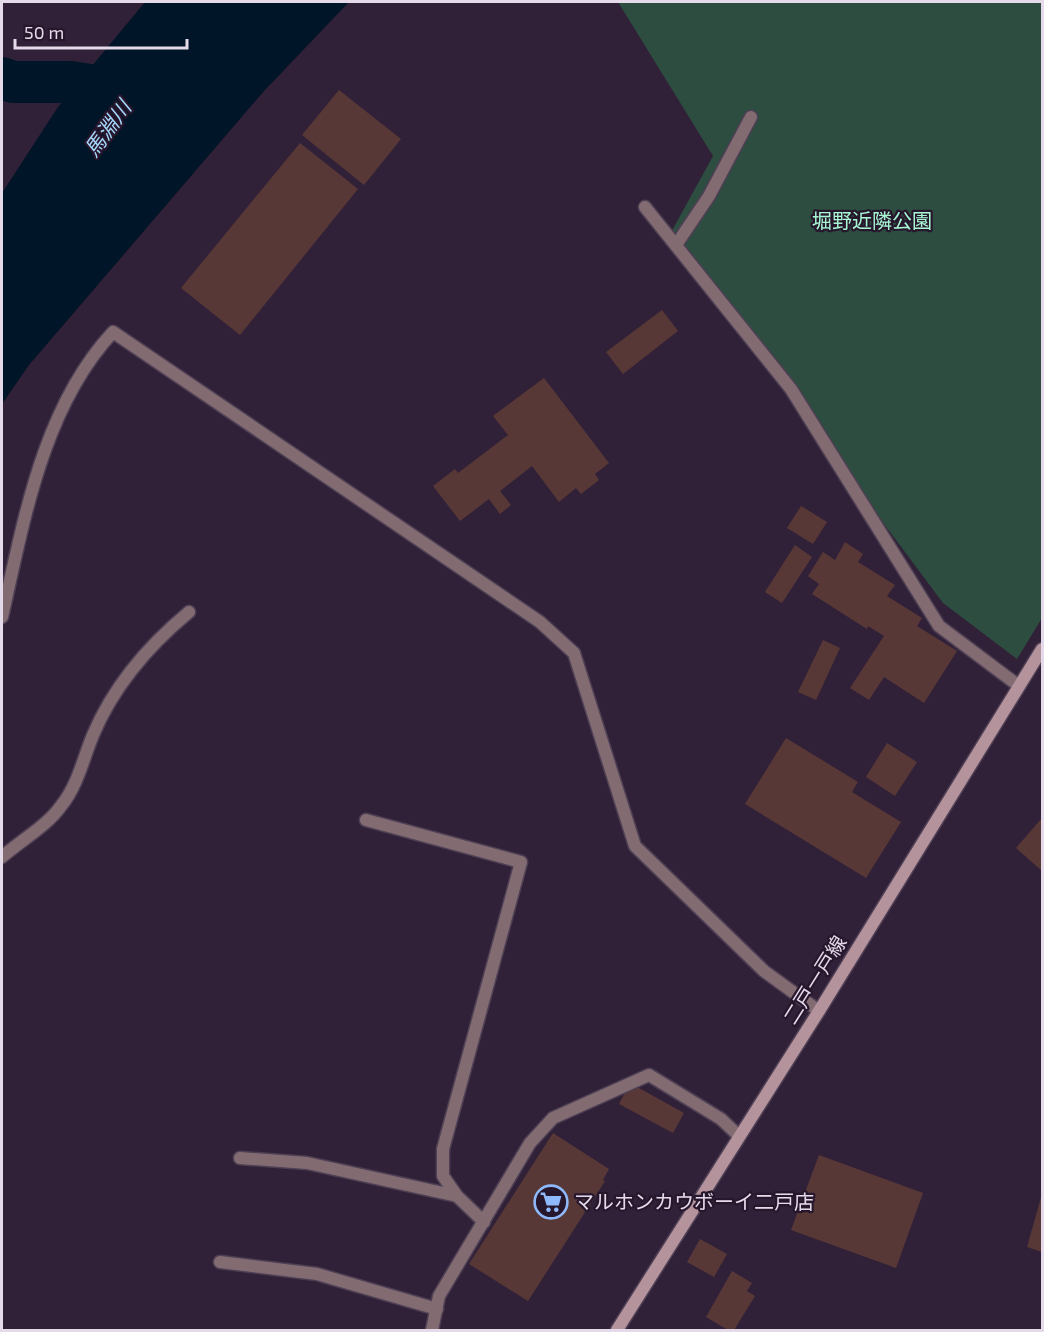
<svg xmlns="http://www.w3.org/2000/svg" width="1044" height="1332" viewBox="0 0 1044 1332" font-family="'Exo 2','Noto Sans JP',sans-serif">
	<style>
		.green { fill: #2c4d3f }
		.water { fill: #001527 }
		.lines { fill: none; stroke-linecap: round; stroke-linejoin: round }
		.river { stroke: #001527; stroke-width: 42 }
		.building { fill: #583836 }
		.lane-casing { stroke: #4e3f54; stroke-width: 15 }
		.street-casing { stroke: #4e3f54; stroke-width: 15 }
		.secondary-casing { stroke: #4e3f54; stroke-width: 15 }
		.lane { stroke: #826c72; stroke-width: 12 }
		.street { stroke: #826c72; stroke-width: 12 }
		.secondary { stroke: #b4939c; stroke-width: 12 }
		.labels { text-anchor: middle; stroke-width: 4.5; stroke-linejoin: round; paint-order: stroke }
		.park-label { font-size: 20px; fill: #a7f7d3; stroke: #27172d }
		.street-label { font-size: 20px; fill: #e5daea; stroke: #27172d }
		.poi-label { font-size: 20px; fill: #e5daea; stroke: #27172d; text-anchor: start }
		.water-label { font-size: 21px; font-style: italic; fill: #a5d7fc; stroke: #27172d }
	</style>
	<rect width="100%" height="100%" fill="#312138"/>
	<path class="green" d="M618,2H1042V618L1017,659L943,603L669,236L713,156Z"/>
	<path class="water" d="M145,2H349L264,91L29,365L2,404V193L58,107Z"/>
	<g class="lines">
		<path class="river" d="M2,78L13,82H71L134,92"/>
	</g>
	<g class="building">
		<path d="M339,90L401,139L364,185L302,135Z"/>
		<path d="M300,143L358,189L240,335L181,288Z"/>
		<path d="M662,310L678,331L623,374L606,352Z"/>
		<path d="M544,378L609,463L595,474L599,480L581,494L576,488L559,502L532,466L500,491L511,505L500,514L489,499L460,521L433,486L455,469L458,473L508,435L493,416Z"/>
		<path d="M801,506L827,522L813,544L787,528Z"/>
		<path d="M845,542L863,554L858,562L895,585L887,596L922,618L917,626L957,651L924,703L884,677L869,700L850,688L884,636L868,626L867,629L812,594L819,584L808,576L823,552L835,560Z"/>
		<path d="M795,545L812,557L782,603L765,592Z"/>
		<path d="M823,640L840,648L816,700L798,692Z"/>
		<path d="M786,738L858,782L852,792L901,822L866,878L745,804Z"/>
		<path d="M887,743L917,762L895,796L866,777Z"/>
		<path d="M1042,818V871L1016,848Z"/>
		<path d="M630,1083L684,1113L673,1133L619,1104Z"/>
		<path d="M553,1133L609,1169L603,1180L605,1181L528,1301L469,1264Z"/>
		<path d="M819,1155L923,1193L896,1268L791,1230Z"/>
		<path d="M1042,1194V1252L1027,1247Z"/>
		<path d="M700,1239L727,1254L714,1277L687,1262Z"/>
		<path d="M732,1271L752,1283L747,1291L755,1296L734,1330H728L706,1317Z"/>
	</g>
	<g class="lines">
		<defs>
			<path id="lane" d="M676,245L709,196L751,117"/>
			<g id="street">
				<path d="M645,207L791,389L939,626L1019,686"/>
				<path d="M2,617C24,520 43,407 113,332L540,622L574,653L635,846L764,971L819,1011"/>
				<path d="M366,820L521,862L443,1149V1176L457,1196L484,1222"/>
				<path d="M2,857C20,841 47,826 61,806C78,785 83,759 93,735C114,685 148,646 189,612"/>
				<path d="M240,1158L307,1163L457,1196"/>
				<path d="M220,1262L317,1274L437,1309"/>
				<path d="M432,1330L439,1296L530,1143L553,1118L649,1075L721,1119L739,1136"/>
			</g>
			<path id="secondary" d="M617,1330L819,1011L1042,649"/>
		</defs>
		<use href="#lane" class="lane-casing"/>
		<use href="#street" class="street-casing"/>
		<use href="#secondary" class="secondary-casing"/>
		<use href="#lane" class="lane"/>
		<use href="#street" class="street"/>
		<use href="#secondary" class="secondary"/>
	</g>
	<defs>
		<symbol id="supermarket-ring" viewBox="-11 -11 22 22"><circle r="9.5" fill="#27172d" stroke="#8eb9fc" stroke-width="1.5"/><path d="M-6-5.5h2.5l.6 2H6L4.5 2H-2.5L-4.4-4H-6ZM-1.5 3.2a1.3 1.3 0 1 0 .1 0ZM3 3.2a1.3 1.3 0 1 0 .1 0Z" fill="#8eb9fc"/></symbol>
	</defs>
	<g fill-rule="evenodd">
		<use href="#supermarket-ring" x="532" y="1183" width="38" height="38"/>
	</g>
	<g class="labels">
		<g class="park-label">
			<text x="872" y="228">堀野近隣公園</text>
		</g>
		<g class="street-label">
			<text transform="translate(815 980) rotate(-58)" y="7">二戸一戸線</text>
		</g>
		<g class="poi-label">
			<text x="574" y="1209">マルホンカウボーイ二戸店</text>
		</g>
		<g class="water-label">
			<text transform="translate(108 129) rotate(-54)" y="7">馬淵川</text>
		</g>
	</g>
	<rect width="1044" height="1332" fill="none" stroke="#e5daea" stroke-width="6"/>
	<path d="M15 39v9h172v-9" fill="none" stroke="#e5daea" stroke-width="3"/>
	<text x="24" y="39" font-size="18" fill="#e5daea" stroke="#27172d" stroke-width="4.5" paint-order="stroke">50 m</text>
</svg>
